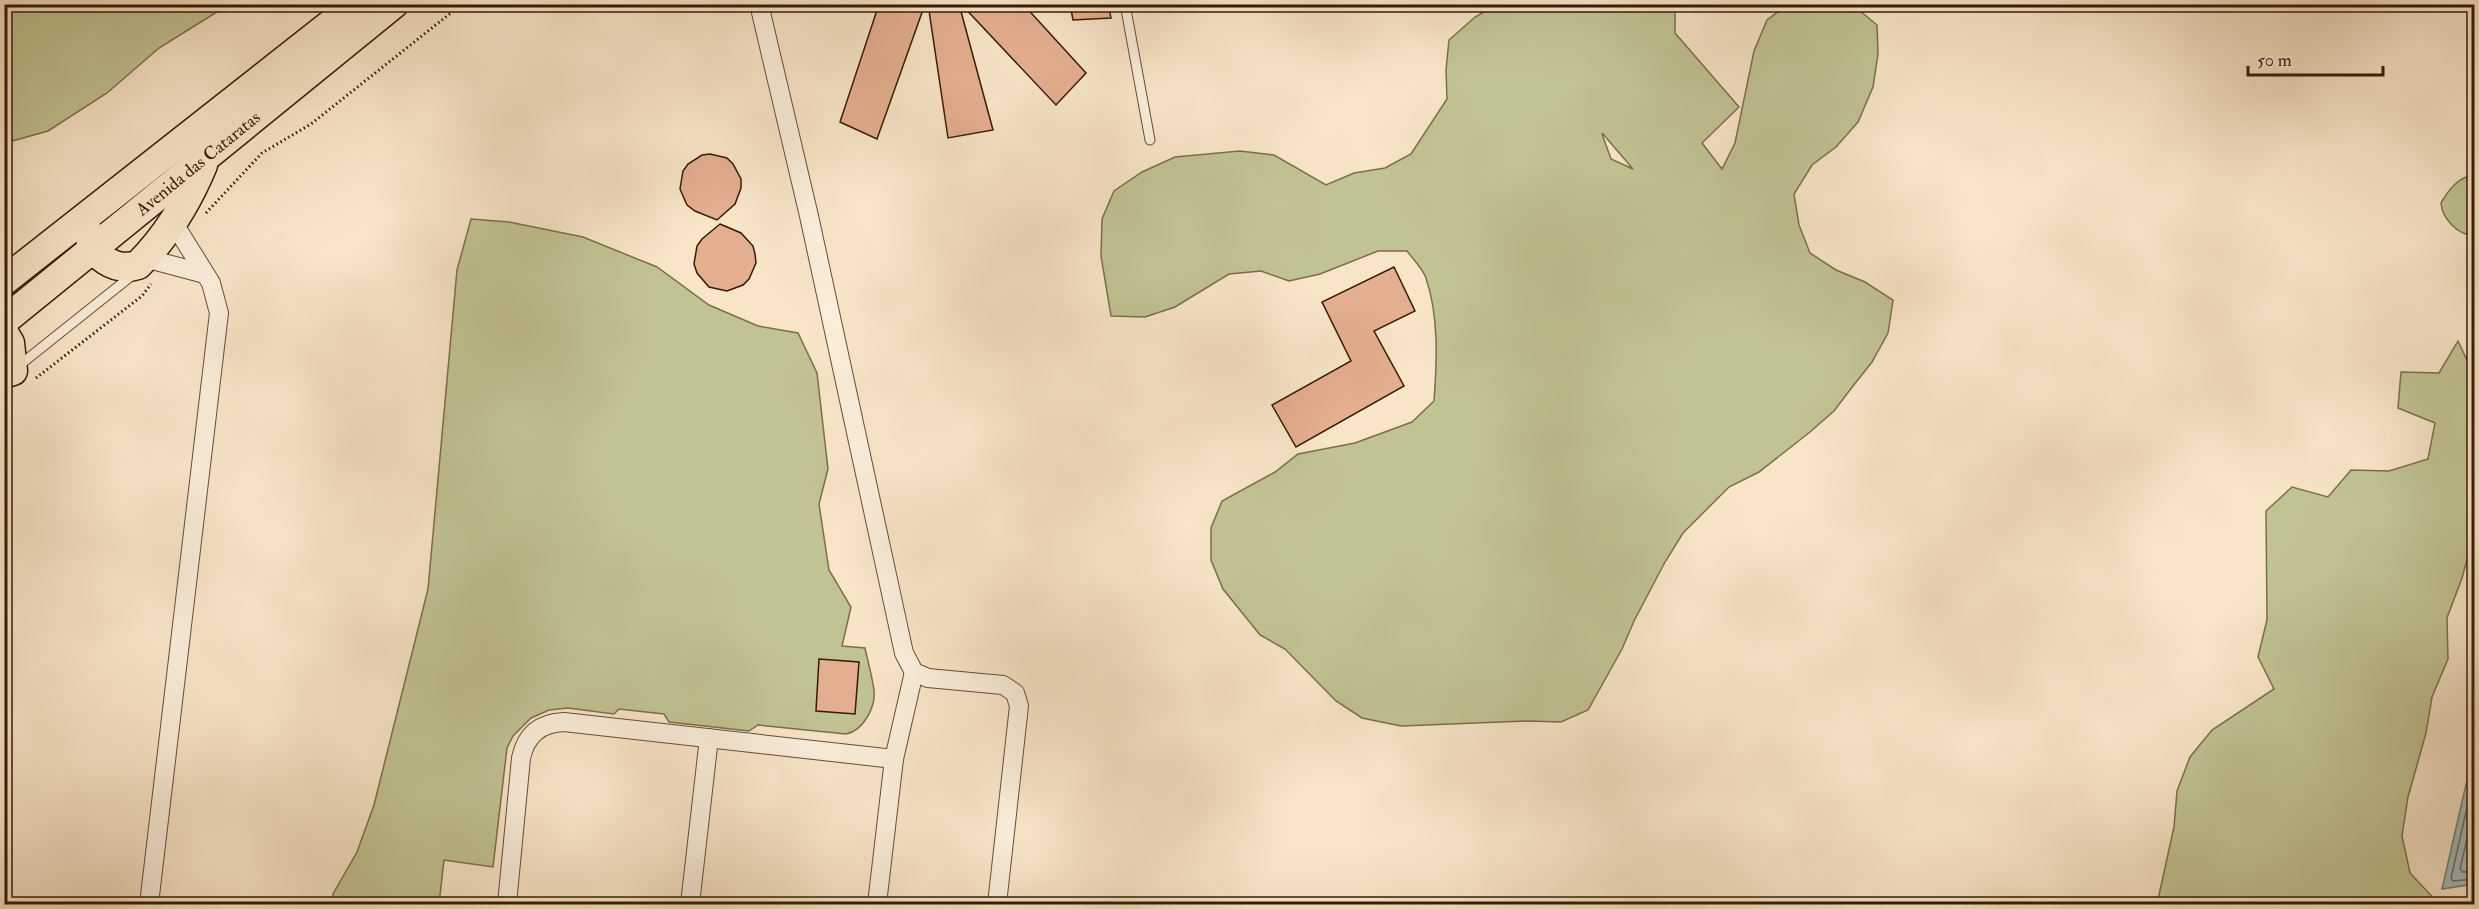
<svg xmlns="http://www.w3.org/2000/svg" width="2479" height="909" viewBox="0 0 2479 909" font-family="'IM FELL Double Pica',serif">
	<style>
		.green { fill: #c2c393; stroke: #7c6e4c; stroke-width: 1.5; fill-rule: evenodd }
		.water { fill: #a0bdbe; stroke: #767c74; stroke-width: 1.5 }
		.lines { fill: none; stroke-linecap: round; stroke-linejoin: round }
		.shore { stroke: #6c6c61; stroke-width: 1.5 }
		.building { fill: #e4af8f; stroke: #371a04; stroke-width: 1.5 }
		.service-casing { stroke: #674d35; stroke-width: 11 }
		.minor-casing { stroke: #674d35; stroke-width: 20 }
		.primary-casing { stroke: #371a04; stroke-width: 31 }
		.path { stroke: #371a04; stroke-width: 3; stroke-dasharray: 1.5 3; stroke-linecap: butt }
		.service { stroke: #faeedb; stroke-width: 9 }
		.minor { stroke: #faeedb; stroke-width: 18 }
		.primary { stroke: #f8e5c8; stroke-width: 28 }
		.labels { text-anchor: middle; stroke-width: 4.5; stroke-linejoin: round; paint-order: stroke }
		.street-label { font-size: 18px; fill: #371a04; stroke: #faeedb }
	</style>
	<rect width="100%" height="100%" fill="#f8e5c8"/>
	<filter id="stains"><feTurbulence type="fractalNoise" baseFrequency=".00333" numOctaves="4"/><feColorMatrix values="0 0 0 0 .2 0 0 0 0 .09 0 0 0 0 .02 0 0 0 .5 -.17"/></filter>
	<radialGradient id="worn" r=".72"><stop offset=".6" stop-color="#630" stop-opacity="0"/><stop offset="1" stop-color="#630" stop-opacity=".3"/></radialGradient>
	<g class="green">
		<path d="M5,4H228V5L159,48L107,93L48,131L5,143Z"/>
		<path d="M1853,5L1877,25L1878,54L1873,87L1858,122L1836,147L1812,165L1794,194L1799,225L1810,253L1836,270L1865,282L1893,300L1888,333L1872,362L1853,386L1834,411L1810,432L1759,472L1729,487L1683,533L1665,562L1634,621L1622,649L1588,710L1561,722L1528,721L1401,726L1362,718L1336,701L1285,649L1260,635L1223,589L1211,560V528L1222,501L1275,472L1298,454L1355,443L1412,422L1434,401C1437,361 1439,317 1426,278C1423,269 1413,259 1407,251H1378L1320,274L1289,281L1261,271L1229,274L1175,307L1145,317L1111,316L1101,256L1102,219L1114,191L1142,172L1175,157L1240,151L1274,155L1326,185L1354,173L1385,168L1411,154L1447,99L1446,70L1449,40L1475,17L1487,10L1481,4L1670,5L1675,11V33L1739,107L1702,143L1722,169L1735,143L1754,51L1767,20L1787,5ZM1602,134H1603L1633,169L1611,159Z"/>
		<path d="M2469,176L2474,178V235C2458,236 2442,218 2441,203C2448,191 2456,180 2469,176Z"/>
		<path d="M471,219L509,222L583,237L657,267L709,305L758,326L798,333L817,373L828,469L819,504L829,570L851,607L842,646L865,648C868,662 872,676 874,690C876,707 863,731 846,734L758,725L749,731L669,722L664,714L619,709L614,714L568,708L549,710L531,718L513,736L507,748L493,867L444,860L439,904H333V894L357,852L374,805L428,589L457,270Z"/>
		<path d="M2458,341L2474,375V501L2472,541L2462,578L2447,618L2448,659L2432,697L2426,733L2408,797L2402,836L2410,873L2439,904H2157L2174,827L2177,791L2190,757L2212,730L2274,689L2258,657L2267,620L2266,511L2292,487L2328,497L2351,470L2389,471L2428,459L2435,423L2398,408L2401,372L2439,373Z"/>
	</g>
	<path class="water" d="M2474,619V884L2442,889L2467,780Z"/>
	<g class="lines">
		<g class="shore">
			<path d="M2474,750L2473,781L2451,878L2453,881L2474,879"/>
			<path d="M2474,808L2460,869L2463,872L2474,871"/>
		</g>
	</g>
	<g class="building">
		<path d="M879,4H925L877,139L840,122Z"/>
		<path d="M928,4H959L993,130L948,138Z"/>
		<path d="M961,4H1023L1086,73L1056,105Z"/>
		<path d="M1070,4H1108L1111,18L1073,20Z"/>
		<path d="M710,154L727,158L733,164L741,179V188L735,204L717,220L695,211L687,205L680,189L683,171L688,164L702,155Z"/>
		<path d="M720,224L741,233L753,246L755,254L756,263L749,279L743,285L727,291L709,287L697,273L694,264L697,246L702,239Z"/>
		<path d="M1394,267L1415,311L1374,331L1404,386L1296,447L1272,405L1351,361L1322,302Z"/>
		<path d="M819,659L859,662L855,714L816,711Z"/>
	</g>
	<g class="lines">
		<defs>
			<g id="service">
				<path d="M1125,4L1150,140"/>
				<path d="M1683,4V5"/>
				<path d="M16,368L130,277L133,272"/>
			</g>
			<g id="minor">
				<path d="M759,4L809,216L904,653L914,672L928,678L1003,685L1015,693L1019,706L997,904"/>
				<path d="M145,258L205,274"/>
				<path d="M149,904L219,313L211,283L173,222"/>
				<path d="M507,904L521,758C526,735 540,723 564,722L894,759"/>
				<path d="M690,904L709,738"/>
				<path d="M877,904L894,759L914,672"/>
			</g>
			<g id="primary">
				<path d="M89,233C92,257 115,272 138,265C166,237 188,201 203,165"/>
				<path d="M4,281L356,4"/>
				<path id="s1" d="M4,321L394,4"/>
				<path d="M4,333L10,343L13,371L4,374"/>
			</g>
		</defs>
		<use href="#service" class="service-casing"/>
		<use href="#minor" class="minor-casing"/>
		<use href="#primary" class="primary-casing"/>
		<g class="path">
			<path d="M206,213L262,153L311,124L462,4"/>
			<path d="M36,378L142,296L151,284"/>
			<path d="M4,402L11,397"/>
		</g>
		<use href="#service" class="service"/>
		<use href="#minor" class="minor"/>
		<use href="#primary" class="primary"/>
	</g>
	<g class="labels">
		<g class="street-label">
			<text dy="6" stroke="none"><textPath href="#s1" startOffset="250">Avenida das Cataratas</textPath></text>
		</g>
	</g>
	<rect width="2479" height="909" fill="none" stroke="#f8e5c8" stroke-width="24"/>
	<rect x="6" y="6" width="2467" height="897" fill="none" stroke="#371a04" stroke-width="3"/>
	<rect x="12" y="12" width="2455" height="885" fill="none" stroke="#371a04" stroke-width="1.5"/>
	<path d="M2248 66v9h135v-9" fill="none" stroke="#371a04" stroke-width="3"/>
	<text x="2257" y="66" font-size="18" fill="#371a04" stroke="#faeedb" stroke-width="4.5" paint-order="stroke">50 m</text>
	<rect width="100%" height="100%" filter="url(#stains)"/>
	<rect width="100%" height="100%" fill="url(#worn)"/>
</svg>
